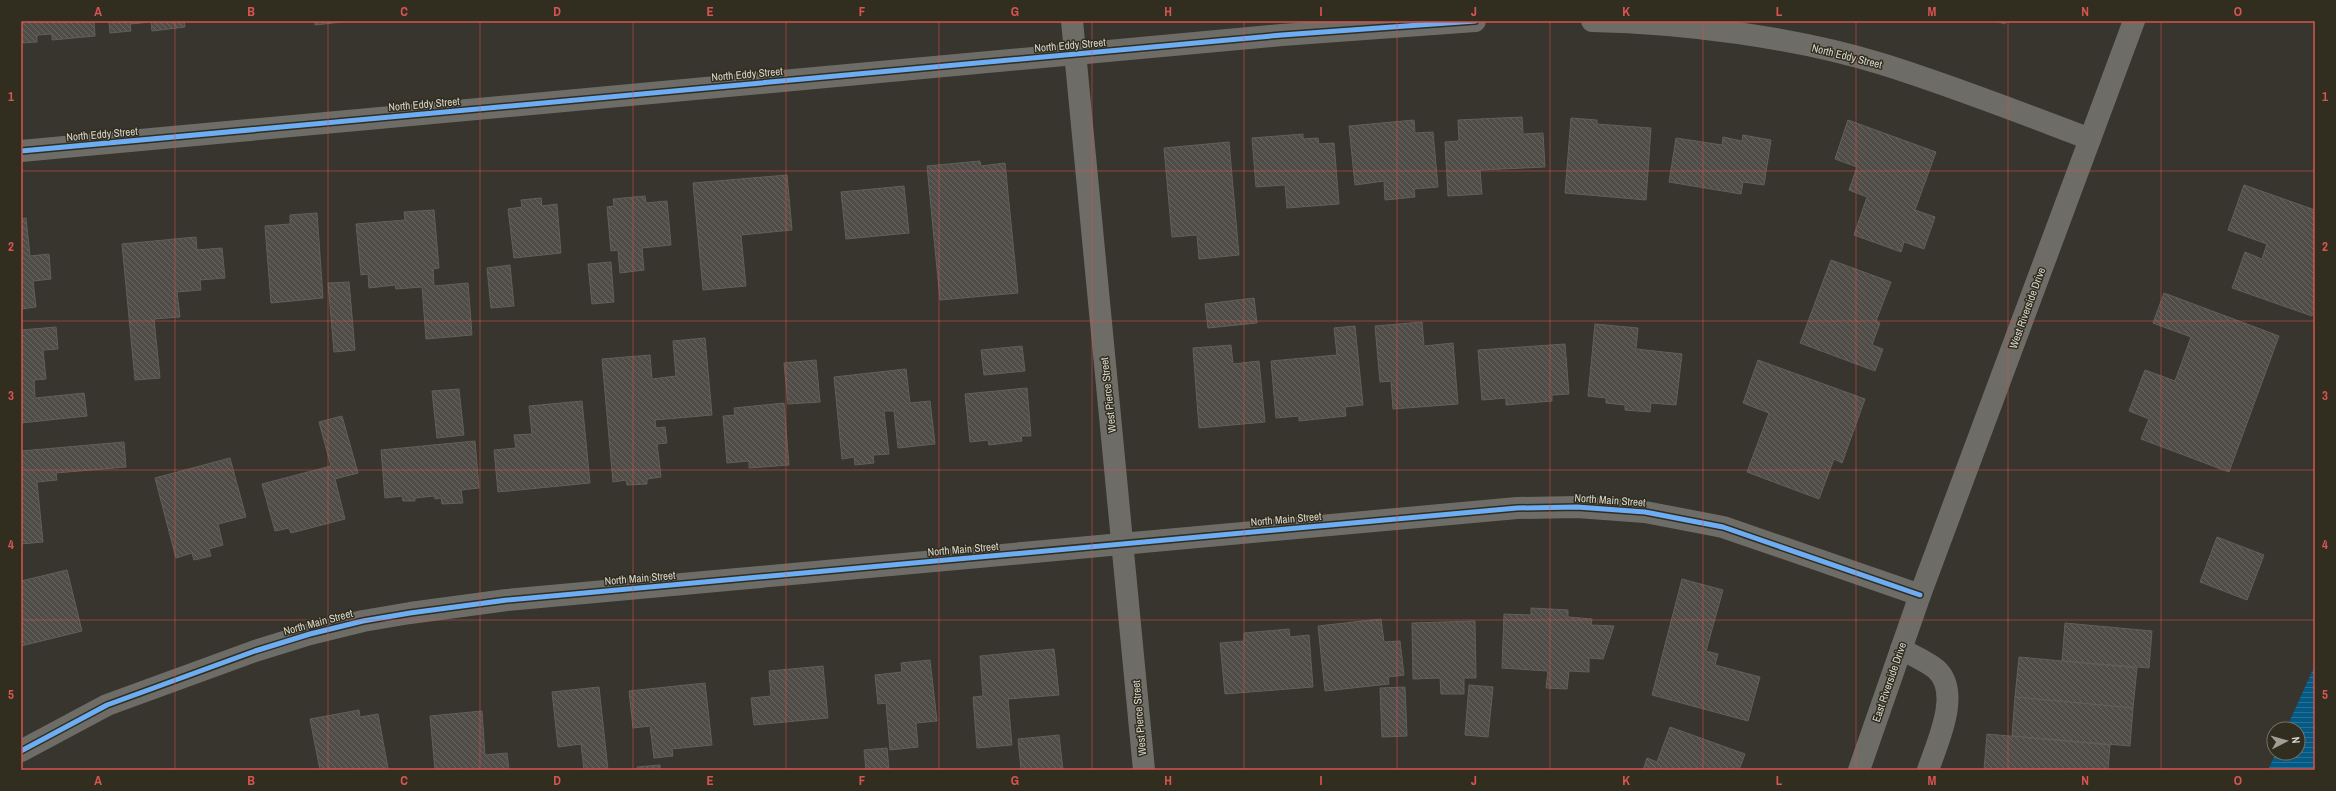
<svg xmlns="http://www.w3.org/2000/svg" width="2336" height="791" viewBox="0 0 2336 791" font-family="'Archivo Narrow',sans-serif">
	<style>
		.water { fill: url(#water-rules) }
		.building { fill: url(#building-back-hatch); stroke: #625e5a }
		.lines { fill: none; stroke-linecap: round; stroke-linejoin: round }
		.minor { stroke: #6e6c67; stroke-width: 22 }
		.cycleway-casing { stroke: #312d1f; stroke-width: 8 }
		.cycleway { stroke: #6dadf4; stroke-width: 5 }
		.grid { fill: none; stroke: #d75452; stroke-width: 1; stroke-opacity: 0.55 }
		.labels { text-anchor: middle; stroke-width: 3; stroke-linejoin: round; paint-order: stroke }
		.street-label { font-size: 11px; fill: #d9d7ce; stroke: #312d1f }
		.neatline { fill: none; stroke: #d75452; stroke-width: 1.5 }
		.grid-label { font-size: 13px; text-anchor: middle; font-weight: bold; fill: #d75452 }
	</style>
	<defs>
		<pattern id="water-rules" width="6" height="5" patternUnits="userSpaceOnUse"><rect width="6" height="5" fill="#055985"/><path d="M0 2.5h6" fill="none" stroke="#297095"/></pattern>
		<pattern id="building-back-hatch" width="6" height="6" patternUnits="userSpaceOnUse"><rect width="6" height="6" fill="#504c47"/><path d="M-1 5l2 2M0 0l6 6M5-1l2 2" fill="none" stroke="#696560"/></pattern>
	</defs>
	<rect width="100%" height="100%" fill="#37352d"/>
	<path class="water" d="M2315,665V770H2268L2276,753H2298V729H2286Z"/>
	<g class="building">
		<path d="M21,21H94L95,36L52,40V34L37,35V42L21,43Z"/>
		<path d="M109,21H184L185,27L152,31L151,22L130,24L131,31L110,33Z"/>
		<path d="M315,21H342V22L315,25Z"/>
		<path d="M1995,21H2006L2005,24Z"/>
		<path d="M1522,117L1523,134L1543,133L1545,167L1480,170L1482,194L1448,196L1445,142L1459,141L1458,120Z"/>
		<path d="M1571,118L1597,120V124L1651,128L1646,200L1565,193Z"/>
		<path d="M1414,120L1415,133L1433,132L1438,187L1414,189L1415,197L1385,200L1384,181L1355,185L1349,126Z"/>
		<path d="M1848,120L1936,152L1915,210L1935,217L1924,249L1904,242L1901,252L1854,235L1867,197L1849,190L1857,167L1835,159Z"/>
		<path d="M1303,134V139L1318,138L1319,144L1334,143L1339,204L1287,208L1285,185L1256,187L1252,138Z"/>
		<path d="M1743,135L1771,140L1764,185L1743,182L1741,194L1669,182L1676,138L1722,145L1723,137L1742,141Z"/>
		<path d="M1229,142L1239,255L1199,259L1197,235L1172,237L1164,148Z"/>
		<path d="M980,161L981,166L1005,163L1018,293L940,300L927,166Z"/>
		<path d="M787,175L792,230L741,235L746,286L703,290L693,183Z"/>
		<path d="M2244,185L2315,210V309L2312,316L2232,288L2245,252L2262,259L2267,244L2228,230Z"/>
		<path d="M904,186L909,233L846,239L841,192Z"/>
		<path d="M645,196L646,203L667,201L671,245L642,248L644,270L620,273L618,250L611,251L607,207L614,206L613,199Z"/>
		<path d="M541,198L542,206L557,204L561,253L514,258L508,209L522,207L521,200Z"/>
		<path d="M434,210L439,268L433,269L434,286L468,283L472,335L426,339L422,287L396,289L395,285L369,288L368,274L361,275L356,224L405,220L404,212Z"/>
		<path d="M317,213L323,298L271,303L265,226L290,224V215Z"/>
		<path d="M26,218L30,256L49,254L51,279L33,281L36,307L21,309V219Z"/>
		<path d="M196,237L197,250L222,248L225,278L200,280L201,290L177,292L180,317L154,319L160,378L135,380L122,244Z"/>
		<path d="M1831,260L1891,282L1876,321L1880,323L1872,345L1883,349L1875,371L1800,343Z"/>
		<path d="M611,262L614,302L592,304L588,264Z"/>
		<path d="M510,265L514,306L491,308L487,268Z"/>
		<path d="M349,282L355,350L334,352L328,283Z"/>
		<path d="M2164,293L2279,336L2229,472L2141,439L2149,419L2129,411L2145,370L2175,381L2191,337L2153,323Z"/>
		<path d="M1254,298L1257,323L1208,328L1205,304Z"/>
		<path d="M1422,322L1424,346L1453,343L1458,404L1393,409L1391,381L1380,382L1375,326Z"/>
		<path d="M1595,324L1638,328L1636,349L1682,354L1676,405L1651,403L1650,412L1625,410V405L1606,403V398L1588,396Z"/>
		<path d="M1355,326L1363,405L1345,407L1346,416L1299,421V416L1276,418L1271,361L1337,355L1334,328Z"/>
		<path d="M56,327L58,349L43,350L46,379L34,380L35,398L84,393L87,416L21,423V330Z"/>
		<path d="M705,338L712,415L655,420L656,428L665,427L667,443L657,444L661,477L647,479V484L627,485L626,480L613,482L602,359L650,355L652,379L676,376L673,341Z"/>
		<path d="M1565,344L1569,394L1552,395V401L1506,405V398L1482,400L1478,350Z"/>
		<path d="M1231,345L1233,364L1259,361L1265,422L1199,428L1193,348Z"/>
		<path d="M1022,346L1025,371L984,375L981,350Z"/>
		<path d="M816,360L820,402L788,404L784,363Z"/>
		<path d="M1758,360L1865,399L1842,463L1834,459L1819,499L1747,472L1769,413L1743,403Z"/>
		<path d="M906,369L910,403L930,401L935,444L898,448L894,411H884L889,454L873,455L874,463L855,465L854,457L842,459L834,377Z"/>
		<path d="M1027,388L1031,436H1021L1022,441L989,445L988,440L970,442L965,394Z"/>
		<path d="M459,389L464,435L437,438L432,391Z"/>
		<path d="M582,401L590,483L498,492L494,450L516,448L514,435L532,434L529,406Z"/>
		<path d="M784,403L789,465L749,468V461L727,463L723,416L735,415L734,408Z"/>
		<path d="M342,416L358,473L335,479L345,519L291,533L289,528L275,531L262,484L331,466L319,422Z"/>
		<path d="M475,441L479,488L461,490L463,503L442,504L441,498L435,499L434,496L415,498V501H403L402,496L385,498L381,450Z"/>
		<path d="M124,442L126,467L56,473L57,480L37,482L43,542L21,544V451Z"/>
		<path d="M230,458L246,517L218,524L223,545L209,549L211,556L194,560L192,553L176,558L155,478Z"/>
		<path d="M2217,537L2264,555L2247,600L2200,582Z"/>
		<path d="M67,570L82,631L21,646V581Z"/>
		<path d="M1682,579L1723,590L1706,651L1718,654L1715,665L1760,677L1748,721L1652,695Z"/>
		<path d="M1531,608L1568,610V617L1592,619L1591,625L1614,626L1603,659L1589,658V672L1569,671L1567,689L1546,688L1548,671L1502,668L1504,614L1531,615Z"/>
		<path d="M1381,619L1384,642L1400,641L1404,675L1388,677L1389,684L1325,691L1318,626Z"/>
		<path d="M1475,621L1476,678H1464V694H1441L1440,678L1413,679L1412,623Z"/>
		<path d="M2065,623L2152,631L2149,668L2062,661Z"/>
		<path d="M1289,629L1290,637L1309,635L1313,687L1225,694L1220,643L1244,641V633Z"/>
		<path d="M1054,649L1059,695L1008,699L1012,745L977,748L973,697L983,696L980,656Z"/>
		<path d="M2019,657L2137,668L2133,708L2015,697Z"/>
		<path d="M930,660L937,721L916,723L918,747L890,750L886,703L878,704L875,675L902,672L901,663Z"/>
		<path d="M823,666L828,718L754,725L751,698L771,696L769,671Z"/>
		<path d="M705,683L712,745L672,749L673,756L654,758L650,726L633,728L629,691Z"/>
		<path d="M1469,685L1493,687L1488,737L1465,735Z"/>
		<path d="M599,687L608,770H584L581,744L558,747L552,692Z"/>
		<path d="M1405,687L1407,736L1382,737L1380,688Z"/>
		<path d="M2015,697L2133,708L2130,746L2012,736Z"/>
		<path d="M359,710L360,717L378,714L388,768L320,770L310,719Z"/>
		<path d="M482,711L485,755L507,753L509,770H435L430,716Z"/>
		<path d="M1670,727L1745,754L1739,770H1643L1647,758L1657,762Z"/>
		<path d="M1987,734L2110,745L2108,770H1984Z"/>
		<path d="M1059,735L1063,770H1021L1018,739Z"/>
		<path d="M887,748L889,770H866L864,750Z"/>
		<path d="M660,765V770H638L637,767Z"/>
	</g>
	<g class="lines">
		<g class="minor">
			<path d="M1072,21L1144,770"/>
			<path d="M1592,21C1684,23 1794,37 1882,64C1953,86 2021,113 2090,139"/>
			<path d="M21,151L1282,35L1475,21"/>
			<path d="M1901,649C1912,655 1926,661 1936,669C1962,692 1937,743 1928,770"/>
			<path d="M21,751L107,705L255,651L310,634L363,621L410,613L507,600L1517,508L1577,507L1645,512L1723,527L1920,595"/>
			<path d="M1859,770L1920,595L2134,21"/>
		</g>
		<defs>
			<g id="cycleway">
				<path d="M21,151L1282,35L1475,21"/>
				<path d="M21,751L107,705L255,651L310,634L363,621L410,613L507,600L1517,508L1577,507L1645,512L1723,527L1920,595"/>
			</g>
		</defs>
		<use href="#cycleway" class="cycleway-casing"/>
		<use href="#cycleway" class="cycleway"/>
	</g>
	<path class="grid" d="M175,21V770M328,21V770M480,21V770M633,21V770M786,21V770M939,21V770M1092,21V770M1244,21V770M1397,21V770M1550,21V770M1703,21V770M1856,21V770M2008,21V770M2161,21V770M21,171H2315M21,321H2315M21,470H2315M21,620H2315"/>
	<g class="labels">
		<g class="street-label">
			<text transform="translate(1070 45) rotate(-5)" y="4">North Eddy Street</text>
			<text transform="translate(1847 56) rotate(14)" y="4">North Eddy Street</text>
			<text transform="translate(747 74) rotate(-5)" y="4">North Eddy Street</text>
			<text transform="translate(424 104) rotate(-5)" y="4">North Eddy Street</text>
			<text transform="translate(102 134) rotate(-5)" y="4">North Eddy Street</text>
			<text transform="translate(2027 308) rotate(-70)" y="4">West Riverside Drive</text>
			<text transform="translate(1108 395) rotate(-96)" y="4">West Pierce Street</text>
			<text transform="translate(1610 500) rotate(4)" y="4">North Main Street</text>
			<text transform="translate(1286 519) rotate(-5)" y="4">North Main Street</text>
			<text transform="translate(963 549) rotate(-5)" y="4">North Main Street</text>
			<text transform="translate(640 578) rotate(-5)" y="4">North Main Street</text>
			<text transform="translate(318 622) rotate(-15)" y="4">North Main Street</text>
			<text transform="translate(1889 682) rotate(-71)" y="4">East Riverside Drive</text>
			<text transform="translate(1139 718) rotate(-95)" y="4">West Pierce Street</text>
		</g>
	</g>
	<rect width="2336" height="791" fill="none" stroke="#312d1f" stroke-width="44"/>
	<g transform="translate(2286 741) rotate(84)"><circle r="19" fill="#312d1f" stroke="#747165"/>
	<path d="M0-3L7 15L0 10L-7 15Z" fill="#a09e96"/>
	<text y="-6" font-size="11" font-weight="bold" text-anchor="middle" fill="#d9d7ce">N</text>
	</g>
	<rect x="22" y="22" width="2292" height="747" class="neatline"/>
	<g class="grid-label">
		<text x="98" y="16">A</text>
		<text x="251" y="16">B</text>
		<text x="404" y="16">C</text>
		<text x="557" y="16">D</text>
		<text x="710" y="16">E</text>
		<text x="862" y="16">F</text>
		<text x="1015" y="16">G</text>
		<text x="1168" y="16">H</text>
		<text x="1321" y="16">I</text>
		<text x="1474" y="16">J</text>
		<text x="1626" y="16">K</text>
		<text x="1779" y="16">L</text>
		<text x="1932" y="16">M</text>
		<text x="2085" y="16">N</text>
		<text x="2238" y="16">O</text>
		<text x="11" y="101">1</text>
		<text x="2325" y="101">1</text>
		<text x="11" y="251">2</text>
		<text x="2325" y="251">2</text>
		<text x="11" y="400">3</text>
		<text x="2325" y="400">3</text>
		<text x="11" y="549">4</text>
		<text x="2325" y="549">4</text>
		<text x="11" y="699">5</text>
		<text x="2325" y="699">5</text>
		<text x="98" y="785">A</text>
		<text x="251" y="785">B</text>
		<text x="404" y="785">C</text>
		<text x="557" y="785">D</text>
		<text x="710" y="785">E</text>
		<text x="862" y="785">F</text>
		<text x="1015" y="785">G</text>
		<text x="1168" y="785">H</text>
		<text x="1321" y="785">I</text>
		<text x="1474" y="785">J</text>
		<text x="1626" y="785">K</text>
		<text x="1779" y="785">L</text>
		<text x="1932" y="785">M</text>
		<text x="2085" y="785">N</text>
		<text x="2238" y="785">O</text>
	</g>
</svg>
